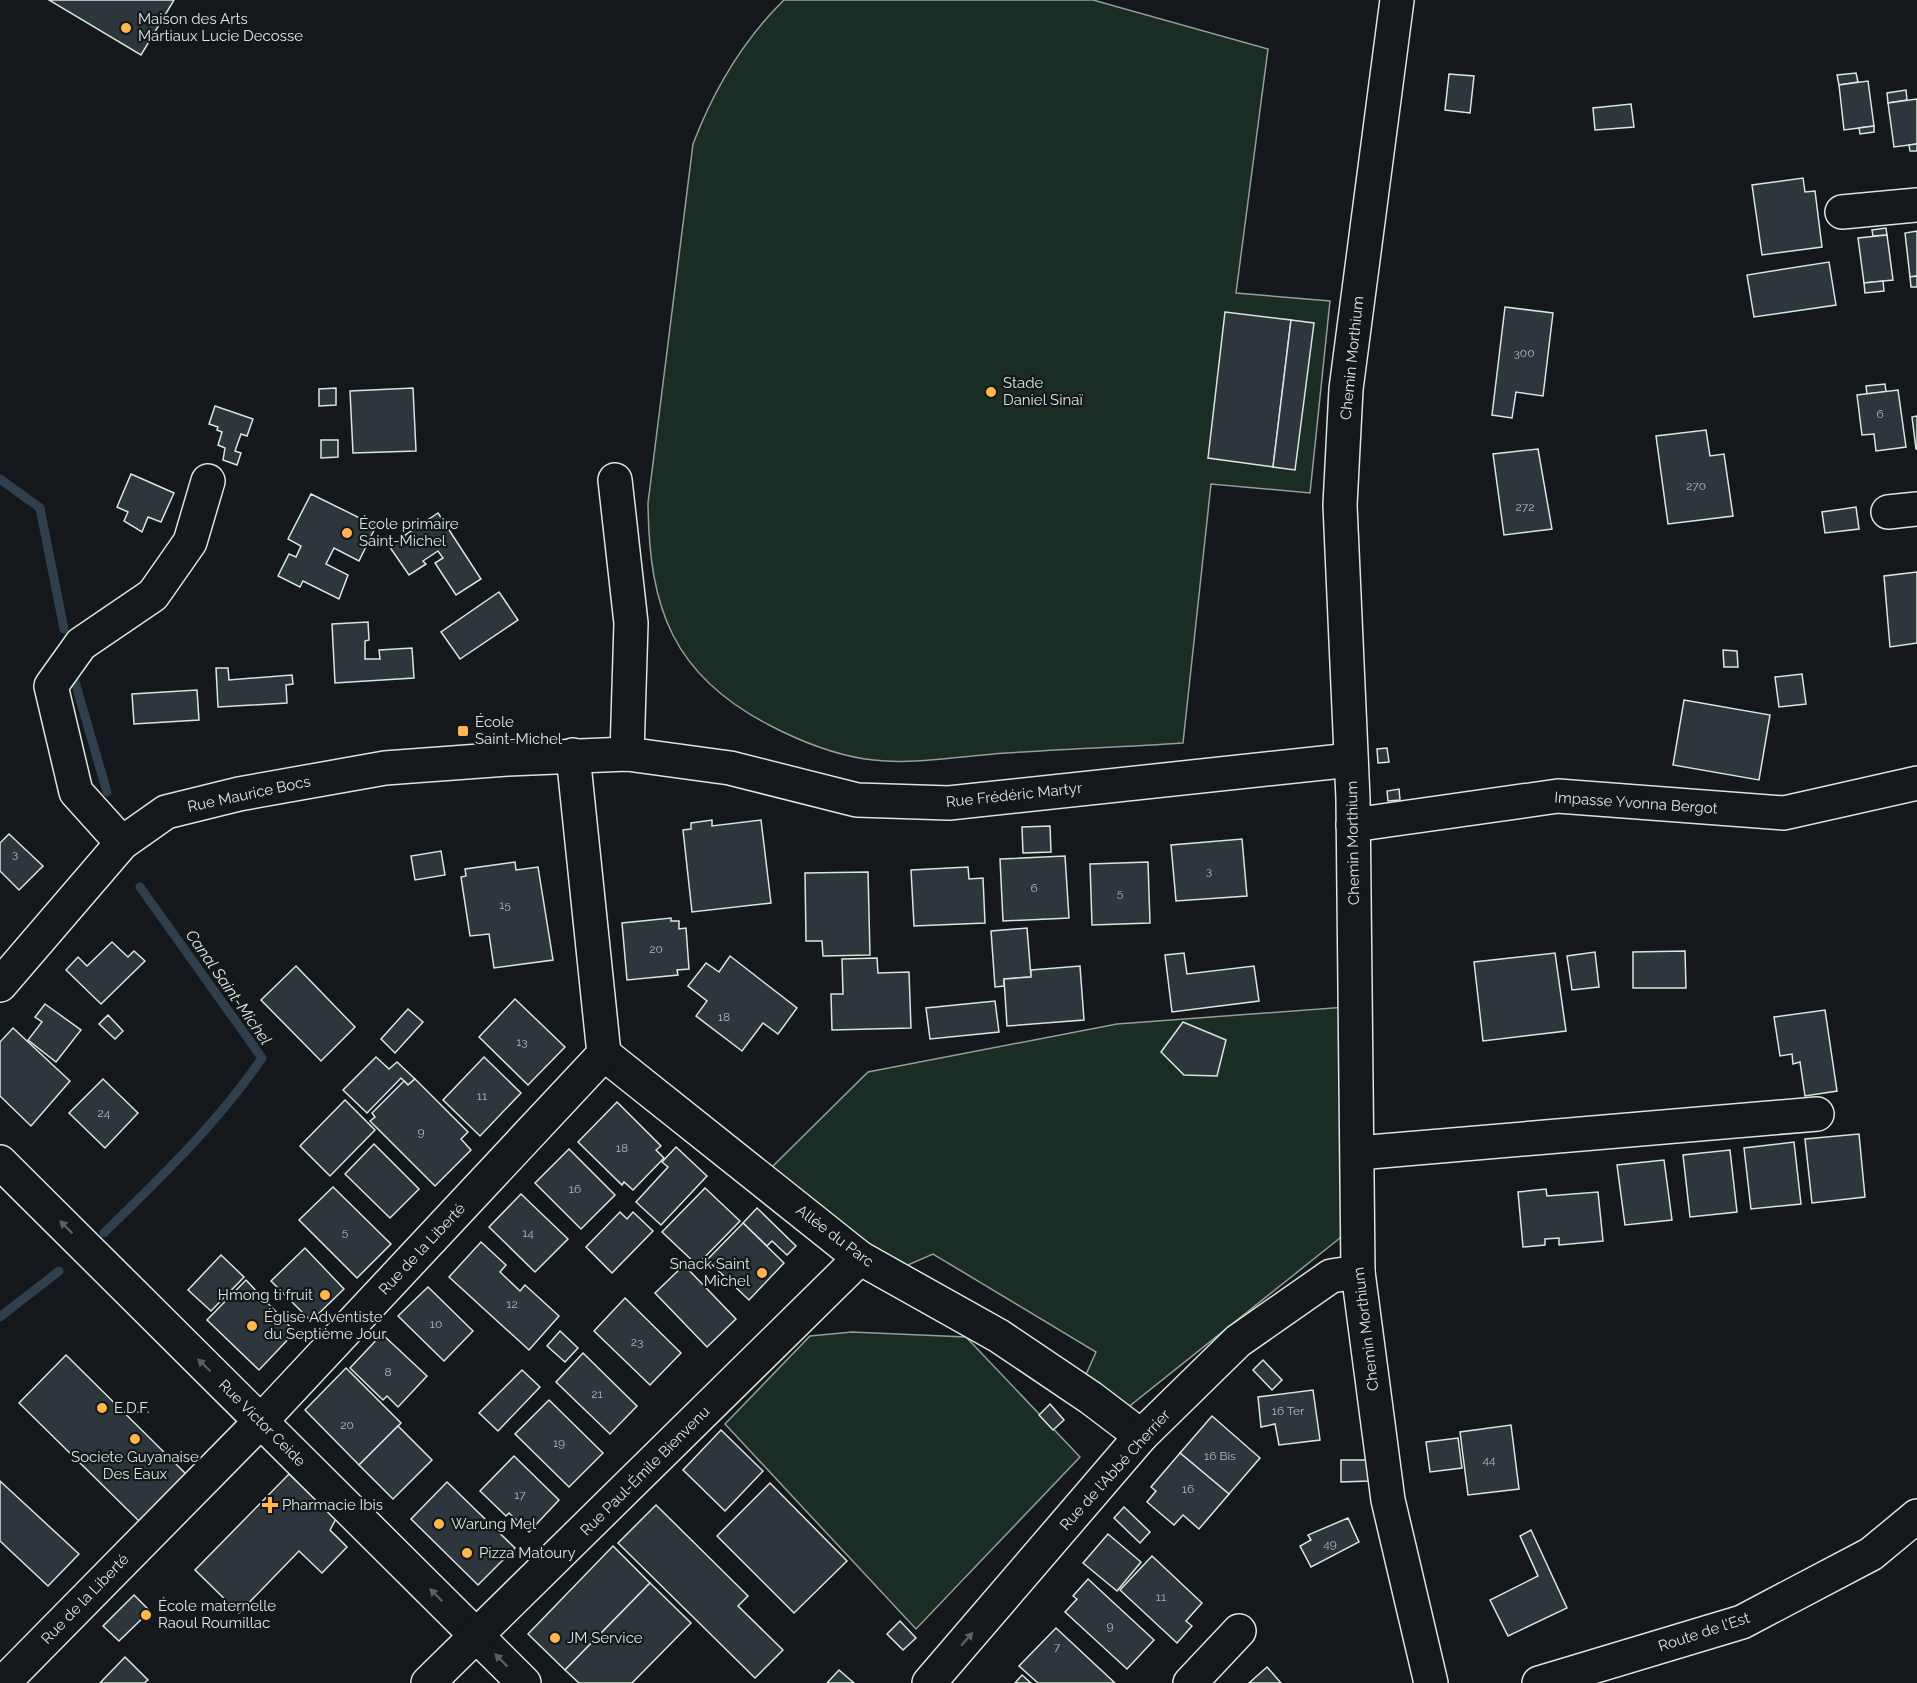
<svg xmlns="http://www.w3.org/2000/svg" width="1917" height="1683" viewBox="0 0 1917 1683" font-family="Raleway,sans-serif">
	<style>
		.green { fill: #1a2d24; stroke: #939e99; stroke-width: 1.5 }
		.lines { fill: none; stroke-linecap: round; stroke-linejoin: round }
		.stream { stroke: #2f3f4d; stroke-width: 9 }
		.building { fill: #2c363c; stroke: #d8e6dc; stroke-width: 1.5 }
		.minor-casing { stroke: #d8e6dc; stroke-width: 36 }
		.major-casing { stroke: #d8e6dc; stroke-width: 36 }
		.minor { stroke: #14181c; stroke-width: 33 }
		.major { stroke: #14181c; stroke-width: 33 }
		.oneway { fill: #59605f }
		.poi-dot { fill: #ffb74d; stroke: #14181c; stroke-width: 2 }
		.labels { text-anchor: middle; stroke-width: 4.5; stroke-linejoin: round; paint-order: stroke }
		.number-label { font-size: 12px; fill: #adbab4 }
		.poi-label { font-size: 15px; fill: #d8e6dc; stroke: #14181c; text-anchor: start }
		.street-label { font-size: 15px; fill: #d8e6dc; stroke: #14181c }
		.water-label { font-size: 16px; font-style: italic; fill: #d8e6dc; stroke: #14181c }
	</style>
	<rect width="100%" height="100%" fill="#14181c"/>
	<g class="green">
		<path d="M784,0H1093L1268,49L1236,293L1330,301L1310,493L1211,484L1183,743C1124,747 1065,749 1006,753C959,756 913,766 865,759C833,754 800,741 771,726C673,676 649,609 648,503L693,144C714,89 742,41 784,0Z"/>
		<path d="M1346,1007L1345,1234L1127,1408L1084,1379L1096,1352L933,1254L901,1268L866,1245L770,1169L868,1072L1117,1024Z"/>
		<path d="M852,1332L966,1337L1080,1457L916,1629L725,1424L810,1336Z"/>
	</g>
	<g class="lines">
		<g class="stream">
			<path d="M0,479L40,508L64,629"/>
			<path d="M73,675L107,792"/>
			<path d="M104,1233C161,1177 217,1124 262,1058L140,887"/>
			<path d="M0,1317L59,1271"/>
		</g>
	</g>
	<g class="building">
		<path d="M49,0H174L141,55Z"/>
		<path d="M1856,73L1858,82L1839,85L1837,75Z"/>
		<path d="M1449,74L1474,76L1470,113L1445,110Z"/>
		<path d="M1868,81L1874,126L1844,130L1839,85Z"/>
		<path d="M1906,90L1907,100L1888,103L1887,93Z"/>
		<path d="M1917,99V144L1894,147L1888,103Z"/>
		<path d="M1631,104L1634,127L1595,130L1593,108Z"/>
		<path d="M1874,126V132L1860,134L1859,128Z"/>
		<path d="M1917,144V151H1910L1909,145Z"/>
		<path d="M1803,178L1805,192L1815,191L1822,247L1762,255L1752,185Z"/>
		<path d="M1886,228L1887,235L1873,236L1872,230Z"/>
		<path d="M1917,231V276L1910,277L1905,233Z"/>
		<path d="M1887,235L1893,280L1864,283L1858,238Z"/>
		<path d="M1829,262L1836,305L1754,317L1747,275Z"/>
		<path d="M1917,276V287H1911L1910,277Z"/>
		<path d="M1883,281L1884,291L1865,293L1864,283Z"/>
		<path d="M1505,307L1553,313L1543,396L1516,392L1512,418L1492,415Z"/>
		<path d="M1225,312L1291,320L1273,467L1208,458Z"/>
		<path d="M1291,320L1314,323L1295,470L1273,467Z"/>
		<path d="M1885,384L1886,392L1867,394L1866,386Z"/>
		<path d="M336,388V405L319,406V389Z"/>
		<path d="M413,388L416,451L353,453L350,391Z"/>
		<path d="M1898,390L1906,447L1876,451L1874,434L1862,435L1857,395Z"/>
		<path d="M215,406L253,419L247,436L241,434L235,451L241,453L237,465L223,460L225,448L218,445L222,432L217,430L218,427L209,424Z"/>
		<path d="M1917,416V449H1916L1912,417Z"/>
		<path d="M1706,430L1710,456L1724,454L1733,516L1668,524L1656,436Z"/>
		<path d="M321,440H338V457L321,458Z"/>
		<path d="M1538,449L1552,529L1504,535L1493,454Z"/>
		<path d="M131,474L174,493L161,522L148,517L142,532L124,521L128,512L117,507Z"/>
		<path d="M311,494L376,526L359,561L334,548L326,564L348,575L339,599L303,581L300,587L278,576L289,554L296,557L301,546L288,539Z"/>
		<path d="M1856,507L1859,529L1825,533L1822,512Z"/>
		<path d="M438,513L481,579L456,595L435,563L443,558L438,551L423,561L426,564L409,575L389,546Z"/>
		<path d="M1917,572V643L1890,647L1884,576Z"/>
		<path d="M499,592L518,620L460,659L441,632Z"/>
		<path d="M368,622L369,640L365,641V659H380L379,650L412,648L414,678L335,683L332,624Z"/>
		<path d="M1723,650L1737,651L1738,667H1724Z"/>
		<path d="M216,668H228L229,680L292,675L293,684L286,685L287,703L218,707Z"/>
		<path d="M1802,674L1806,704L1779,707L1775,677Z"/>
		<path d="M197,690L199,720L134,724L132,694Z"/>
		<path d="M1684,700L1770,715L1759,780L1673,765Z"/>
		<path d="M1387,748L1389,762L1378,763L1377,749Z"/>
		<path d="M1399,789L1400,800L1388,801L1387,791Z"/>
		<path d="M712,820V826L761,820L771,903L692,912L683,830L691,829V823Z"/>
		<path d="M1050,826L1051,852L1023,853L1022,827Z"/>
		<path d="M9,834L43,866L19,890L0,871V843Z"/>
		<path d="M1242,839L1247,896L1176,901L1171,845Z"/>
		<path d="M441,851L445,875L415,880L411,856Z"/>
		<path d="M1065,856L1069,918L1003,921L1000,859Z"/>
		<path d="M515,862L516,870L538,867L553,960L494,968L489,934L470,936L461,877L466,876L465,869Z"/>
		<path d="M1148,862L1150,923L1092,925L1090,864Z"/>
		<path d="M968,867L969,879L983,878L985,923L914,926L911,870Z"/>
		<path d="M868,872L870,955L823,956L822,941H806L805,873Z"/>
		<path d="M671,918V921H679V929L686,928L689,969L677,970L678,975L627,980L622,923Z"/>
		<path d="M1027,928L1031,977L1004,979V986L995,987L991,931Z"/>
		<path d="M112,942L128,957L134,951L145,961L101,1004L66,970L78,957L87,966Z"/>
		<path d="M1685,951L1686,988H1633V952Z"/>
		<path d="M1595,952L1599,987L1572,990L1567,956Z"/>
		<path d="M1184,953L1187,974L1254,966L1259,1001L1172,1012L1165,955Z"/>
		<path d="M1555,953L1566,1031L1483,1041L1474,962Z"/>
		<path d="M730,956L797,1008L778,1034L763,1023L742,1051L696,1016L707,1001L688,986L706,963L719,972Z"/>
		<path d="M877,958L878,973L909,972L911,1028L832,1030L831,994H843L842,959Z"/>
		<path d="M296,966L355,1027L321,1061L261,1000Z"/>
		<path d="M1080,966L1084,1020L1007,1026L1004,979L1031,977V970Z"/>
		<path d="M515,999L565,1047L528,1085L479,1037Z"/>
		<path d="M995,1001L999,1032L930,1039L926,1008Z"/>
		<path d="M45,1004L81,1030L56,1062L28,1040L42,1022L35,1017Z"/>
		<path d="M408,1009L423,1022L395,1053L381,1039Z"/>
		<path d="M1825,1010L1837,1091L1805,1096L1800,1062L1793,1064L1792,1054L1780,1056L1774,1017Z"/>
		<path d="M108,1015L123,1031L115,1039L99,1024Z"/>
		<path d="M1183,1022L1226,1040L1217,1076L1184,1075L1161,1052Z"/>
		<path d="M13,1028L70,1081L31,1126L0,1096V1042Z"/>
		<path d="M376,1057L389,1069L397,1062L415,1079L408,1085L401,1078L367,1113L343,1090Z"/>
		<path d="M484,1057L521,1093L480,1136L443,1100Z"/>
		<path d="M103,1079L138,1113L105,1148L69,1113Z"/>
		<path d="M415,1079L468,1132L461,1139L471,1150L435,1186L370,1121L375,1117L372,1113L404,1081L408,1085Z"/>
		<path d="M345,1100L375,1130L330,1176L300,1146Z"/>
		<path d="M617,1102L661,1146L656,1150L664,1158L633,1190L624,1182L622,1185L578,1142Z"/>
		<path d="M1859,1134L1865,1197L1812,1203L1805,1139Z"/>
		<path d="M1794,1142L1801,1204L1751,1209L1744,1148Z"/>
		<path d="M374,1144L419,1189L390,1218L345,1174Z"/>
		<path d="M676,1147L707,1176L661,1225L636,1202L668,1167L662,1162Z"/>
		<path d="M569,1149L615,1195L581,1229L535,1183Z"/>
		<path d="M1730,1150L1737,1212L1690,1217L1683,1155Z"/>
		<path d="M1664,1160L1672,1220L1625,1225L1617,1165Z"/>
		<path d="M333,1187L391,1244L357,1278L299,1220Z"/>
		<path d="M705,1188L740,1221L697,1265L662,1232Z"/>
		<path d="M1546,1189L1547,1196L1598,1192L1603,1241L1559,1245V1238L1545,1239V1245L1523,1247L1518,1192Z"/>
		<path d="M521,1194L568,1239L535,1272L489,1227Z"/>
		<path d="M757,1208L796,1246L787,1255L772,1241L767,1246L743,1223Z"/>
		<path d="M620,1212L627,1219L633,1212L653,1231L612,1273L586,1247Z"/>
		<path d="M743,1223L784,1263L749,1300L707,1260Z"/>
		<path d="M481,1242L506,1265L500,1272L520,1291L525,1285L559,1316L529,1350L449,1277Z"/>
		<path d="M305,1248L344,1289L311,1321L271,1281Z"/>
		<path d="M221,1255L244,1277L211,1311L188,1290Z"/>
		<path d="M684,1265L736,1319L707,1347L655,1293Z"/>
		<path d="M246,1280L295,1332L259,1370L207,1320Z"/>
		<path d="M428,1287L473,1331L444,1361L398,1316Z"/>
		<path d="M625,1298L681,1353L650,1385L594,1331Z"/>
		<path d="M560,1331L578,1348L565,1362L547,1346Z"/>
		<path d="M382,1334L427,1376L398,1407L387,1396L383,1400L350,1368Z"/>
		<path d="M583,1353L637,1406L610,1434L556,1382Z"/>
		<path d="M66,1355L186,1474L139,1521L19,1403Z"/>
		<path d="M1263,1360L1282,1380L1272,1390L1253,1370Z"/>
		<path d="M346,1368L401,1423L359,1465L305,1410Z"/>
		<path d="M522,1370L540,1387L498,1431L479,1413Z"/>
		<path d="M1313,1390L1320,1440L1279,1445L1275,1424L1261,1427L1258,1397Z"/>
		<path d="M549,1400L603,1453L569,1487L515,1434Z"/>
		<path d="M1050,1404L1064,1420L1053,1430L1039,1415Z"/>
		<path d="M1212,1416L1260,1458L1229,1494L1180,1453Z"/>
		<path d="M1511,1425L1519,1489L1468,1495L1460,1432Z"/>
		<path d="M398,1426L432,1460L393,1499L359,1465Z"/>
		<path d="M721,1430L763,1471L725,1511L683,1470Z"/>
		<path d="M1458,1438L1462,1468L1430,1472L1426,1442Z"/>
		<path d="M1180,1453L1229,1494L1199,1529L1183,1515L1174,1525L1147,1502L1156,1491L1151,1487Z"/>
		<path d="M514,1456L559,1500L529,1532L509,1513L506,1516L480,1491Z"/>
		<path d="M1341,1460H1369V1481L1341,1482Z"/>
		<path d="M289,1474L336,1519L330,1530L347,1547L322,1573L299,1551L239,1613L195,1570Z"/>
		<path d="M0,1481L79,1554L48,1586L0,1541Z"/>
		<path d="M447,1482L515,1548L478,1585L411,1519Z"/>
		<path d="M770,1483L847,1561L794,1613L717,1536Z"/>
		<path d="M656,1505L748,1596L738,1606L783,1650L755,1678L618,1543Z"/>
		<path d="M1124,1507L1150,1532L1140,1543L1114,1518Z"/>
		<path d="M1348,1518L1359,1542L1311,1567L1300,1546L1311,1540L1308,1535Z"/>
		<path d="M1531,1530L1567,1608L1508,1636L1490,1600L1538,1576L1520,1536Z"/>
		<path d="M1108,1534L1141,1562L1117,1591L1083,1563Z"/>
		<path d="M613,1546L650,1583L565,1670L528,1634Z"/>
		<path d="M1152,1556L1202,1603L1186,1621L1192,1626L1177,1643L1120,1590Z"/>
		<path d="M1088,1579L1154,1640L1127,1669L1065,1612L1077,1599L1073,1596Z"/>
		<path d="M650,1583L691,1623L632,1683H579L565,1670Z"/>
		<path d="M134,1595L150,1611L119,1641L103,1626Z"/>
		<path d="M900,1621L916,1638L903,1650L887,1634Z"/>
		<path d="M1056,1628L1115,1683H1038L1019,1666Z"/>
		<path d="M125,1657L148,1680L144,1683H100Z"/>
		<path d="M1267,1667L1281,1683H1249Z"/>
		<path d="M839,1670L854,1683H827Z"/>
		<path d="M1022,1675L1031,1683H1015Z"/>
	</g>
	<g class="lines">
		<defs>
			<g id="minor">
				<path d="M1397,0L1346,389L1340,505L1353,799L1358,1272L1388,1500L1431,1683"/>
				<path d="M1842,212L1917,205"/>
				<path d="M615,480L631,623L627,754"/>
				<path d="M1888,512L1917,509"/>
				<path d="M1353,825L1558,796L1784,813L1917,783"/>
				<path d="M122,843L76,792L51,686L81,644L153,595L190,542L208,481"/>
				<path d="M0,985L122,843L166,812L239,794L385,768L507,759L627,754L730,768L857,800L949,803L1351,760"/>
				<path d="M604,1054L860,1258L999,1336L1091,1398L1141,1436"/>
				<path d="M1358,1153L1817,1114"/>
				<path d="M0,1162L524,1683"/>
				<path d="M3,1683L261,1421L604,1054L573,755"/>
				<path d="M428,1683L860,1258"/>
				<path d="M929,1683L1141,1436L1238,1341L1331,1276L1358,1272"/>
				<path d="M1190,1683L1239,1631"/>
			</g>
			<path id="major" d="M1539,1683L1742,1622L1871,1554L1917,1516"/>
		</defs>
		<use href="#minor" class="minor-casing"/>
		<use href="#major" class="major-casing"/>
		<use href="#minor" class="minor"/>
		<use href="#major" class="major"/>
	</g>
	<defs><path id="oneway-solid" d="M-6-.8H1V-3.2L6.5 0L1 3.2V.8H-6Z" transform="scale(1.5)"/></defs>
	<g class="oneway">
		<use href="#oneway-solid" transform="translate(66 1227) rotate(-135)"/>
		<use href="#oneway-solid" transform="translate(204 1365) rotate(-136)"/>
		<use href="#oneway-solid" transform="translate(436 1595) rotate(-135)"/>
		<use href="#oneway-solid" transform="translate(967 1639) rotate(-49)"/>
		<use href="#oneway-solid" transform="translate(501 1660) rotate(-135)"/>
	</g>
	<g class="poi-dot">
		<circle cx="126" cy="28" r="6"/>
		<circle cx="991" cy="392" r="6"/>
		<circle cx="347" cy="533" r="6"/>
		<rect x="457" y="725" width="12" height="12" rx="3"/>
		<circle cx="762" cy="1273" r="6"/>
		<circle cx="325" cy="1295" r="6"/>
		<circle cx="252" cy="1326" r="6"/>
		<circle cx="102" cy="1408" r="6"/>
		<circle cx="135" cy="1439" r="6"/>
		<path d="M267 1496h6v6h6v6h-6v6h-6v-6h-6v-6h6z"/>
		<circle cx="439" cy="1524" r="6"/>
		<circle cx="467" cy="1553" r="6"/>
		<circle cx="146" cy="1615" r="6"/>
		<circle cx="555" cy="1638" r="6"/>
	</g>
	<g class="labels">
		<g class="number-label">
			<text x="1524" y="357">300</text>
			<text x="1880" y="418">6</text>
			<text x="1696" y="490">270</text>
			<text x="1525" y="511">272</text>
			<text x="15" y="858">3</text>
			<text x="1209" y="875">3</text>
			<text x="1034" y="892">6</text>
			<text x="1120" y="897">5</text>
			<text x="505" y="909">15</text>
			<text x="656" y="953">20</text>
			<text x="724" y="1021">18</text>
			<text x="522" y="1046">13</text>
			<text x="482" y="1100">11</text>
			<text x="104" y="1117">24</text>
			<text x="421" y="1136">9</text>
			<text x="622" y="1152">18</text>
			<text x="575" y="1193">16</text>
			<text x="345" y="1236">5</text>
			<text x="528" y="1237">14</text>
			<text x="512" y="1308">12</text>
			<text x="436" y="1328">10</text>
			<text x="637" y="1346">23</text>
			<text x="388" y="1376">8</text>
			<text x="597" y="1398">21</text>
			<text x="1288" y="1415">16 Ter</text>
			<text x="347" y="1429">20</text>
			<text x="559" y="1447">19</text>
			<text x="1220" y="1460">16 Bis</text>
			<text x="1489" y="1464">44</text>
			<text x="1188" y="1493">16</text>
			<text x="520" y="1499">17</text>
			<text x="1330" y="1548">49</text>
			<text x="1161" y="1601">11</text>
			<text x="1110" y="1630">9</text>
			<text x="1057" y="1651">7</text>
		</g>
		<g class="poi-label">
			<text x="138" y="24">Maison des Arts<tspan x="138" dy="17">Martiaux Lucie Decosse</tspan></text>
			<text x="1003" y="388">Stade<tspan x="1003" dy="17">Daniel Sinaï</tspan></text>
			<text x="359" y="529">École primaire<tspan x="359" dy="17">Saint-Michel</tspan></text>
			<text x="475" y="727">École<tspan x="475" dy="17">Saint-Michel</tspan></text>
			<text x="750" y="1269" text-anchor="end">Snack Saint<tspan x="750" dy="17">Michel</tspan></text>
			<text x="313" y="1300" text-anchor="end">Hmong ti fruit</text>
			<text x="264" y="1322">Église Adventiste<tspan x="264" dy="17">du Septième Jour</tspan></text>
			<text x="114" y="1413">E.D.F.</text>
			<text x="135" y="1462" text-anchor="middle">Societe Guyanaise<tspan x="135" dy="17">Des Eaux</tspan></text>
			<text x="282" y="1510">Pharmacie Ibis</text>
			<text x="451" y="1529">Warung Mel</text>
			<text x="479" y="1558">Pizza Matoury</text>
			<text x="158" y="1611">École maternelle<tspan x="158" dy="17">Raoul Roumillac</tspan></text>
			<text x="567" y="1643">JM Service</text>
		</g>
		<g class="street-label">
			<text transform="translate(1352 358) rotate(-84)" y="5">Chemin Morthium</text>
			<text transform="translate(249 794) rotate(-12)" y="5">Rue Maurice Bocs</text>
			<text transform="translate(1014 795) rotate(-6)" y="5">Rue Frédéric Martyr</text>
			<text transform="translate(1636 803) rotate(4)" y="5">Impasse Yvonna Bergot</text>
			<text transform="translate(1353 843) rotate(-91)" y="5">Chemin Morthium</text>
			<text transform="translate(835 1236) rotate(37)" y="5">Allée du Parc</text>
			<text transform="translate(422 1249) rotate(-47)" y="5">Rue de la Liberté</text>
			<text transform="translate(1366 1329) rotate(-97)" y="5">Chemin Morthium</text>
			<text transform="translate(262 1423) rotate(45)" y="5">Rue Victor Ceide</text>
			<text transform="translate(1115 1470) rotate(-48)" y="5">Rue de l'Abbé Cherrier</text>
			<text transform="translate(645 1471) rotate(-45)" y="5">Rue Paul-Émile Bienvenu</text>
			<text transform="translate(85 1599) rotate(-46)" y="5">Rue de la Liberté</text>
			<text transform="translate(1704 1632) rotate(-18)" y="5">Route de l'Est</text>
		</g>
		<g class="water-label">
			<text transform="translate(229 987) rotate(55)" y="6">Canal Saint-Michel</text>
		</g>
	</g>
</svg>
